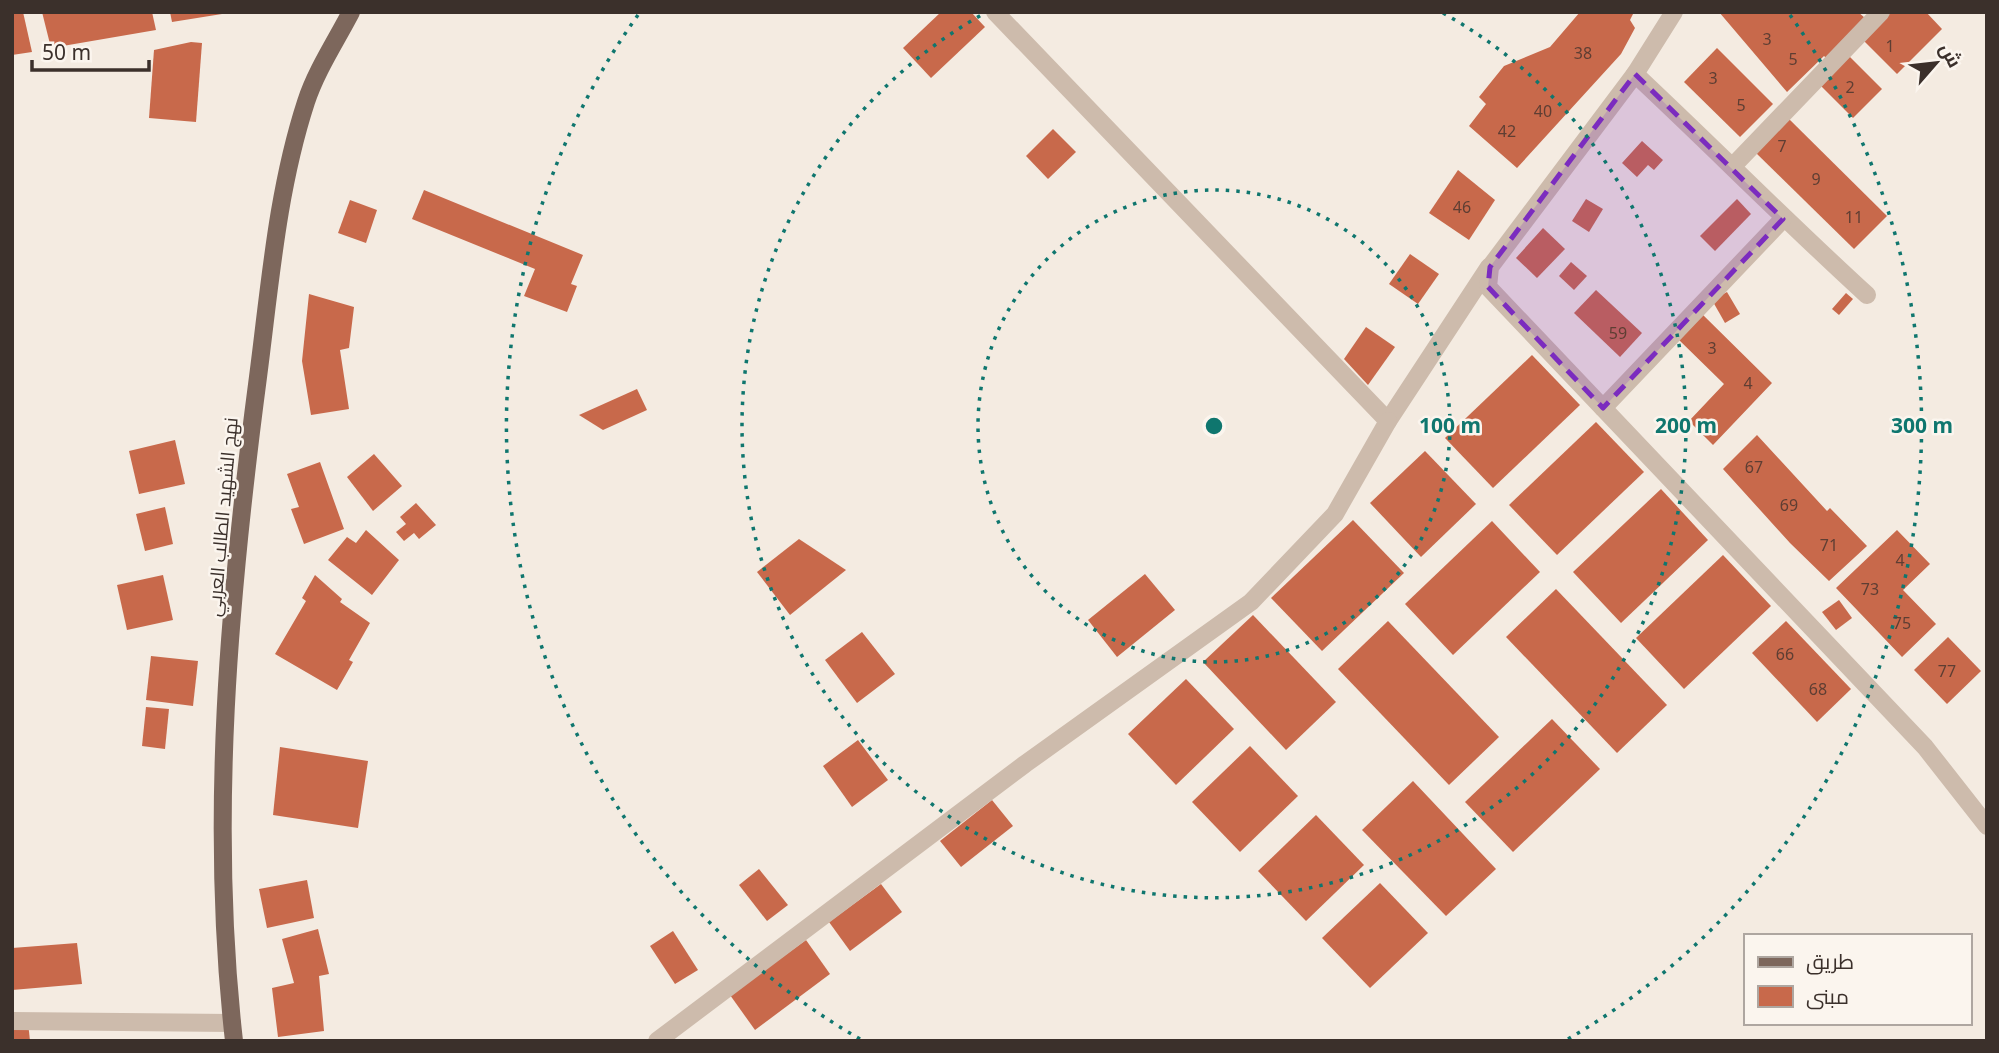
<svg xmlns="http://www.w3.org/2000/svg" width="1999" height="1053" viewBox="0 0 1999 1053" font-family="'Noto Sans',Cairo,sans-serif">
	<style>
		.building { fill: #c8694b }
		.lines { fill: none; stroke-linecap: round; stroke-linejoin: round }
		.minor { stroke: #cdbbac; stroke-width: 18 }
		.major { stroke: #7d675c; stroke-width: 18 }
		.marked { fill: #7b2cbf; fill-opacity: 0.2; stroke: #7b2cbf; stroke-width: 5; stroke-dasharray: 14 9; stroke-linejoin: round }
		.ring { fill: none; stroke: #0f766e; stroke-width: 3.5; stroke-dasharray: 3.5 7 }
		.labels { text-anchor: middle; stroke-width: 5; stroke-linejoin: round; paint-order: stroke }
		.number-label { font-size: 16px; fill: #5e3e33 }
		.street-label { font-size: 19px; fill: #3b302b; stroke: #fbf5ee }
		.centre { fill: #0f766e; stroke: #fbf5ee; stroke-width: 3.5 }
		.ring-label { font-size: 21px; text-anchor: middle; font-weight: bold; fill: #0f766e; stroke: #fbf5ee; stroke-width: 5; stroke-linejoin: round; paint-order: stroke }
	</style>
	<rect width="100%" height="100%" fill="#f4ebe1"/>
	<g class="building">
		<path d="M12,12H23L32,52L12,55Z"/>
		<path d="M42,12H152L156,30L51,48Z"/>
		<path d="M170,12H221L222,14L172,22Z"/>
		<path d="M941,12H971L985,27L931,78L903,48Z"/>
		<path d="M1580,12H1634L1630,20L1635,28L1621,54L1517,168L1469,126L1486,104L1479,97L1504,66L1550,47Z"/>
		<path d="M1719,12H1858L1865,18L1831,62L1824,56L1787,92Z"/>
		<path d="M1891,12H1926L1942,29L1897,74L1863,40Z"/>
		<path d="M191,42L202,43L196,122L149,118L154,50Z"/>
		<path d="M1717,48L1773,104L1740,137L1684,82Z"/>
		<path d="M1848,55L1882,89L1853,118L1819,84Z"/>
		<path d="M1787,117L1887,216L1854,249L1754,151Z"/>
		<path d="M1053,129L1076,152L1048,179L1026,156Z"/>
		<path d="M1642,141L1663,160L1654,170L1648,165L1637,177L1622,163Z"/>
		<path d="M1458,170L1495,200L1469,240L1429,213Z"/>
		<path d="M424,190L583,255L571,284L577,286L567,312L524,296L535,269L412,219Z"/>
		<path d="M1586,199L1603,209L1589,232L1572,221Z"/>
		<path d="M1737,199L1751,214L1715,251L1700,236Z"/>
		<path d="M350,200L377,210L366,243L338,233Z"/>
		<path d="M1543,228L1565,249L1537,278L1516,258Z"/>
		<path d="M1410,254L1439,274L1418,304L1389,284Z"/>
		<path d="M1571,262L1587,276L1574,290L1559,276Z"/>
		<path d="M1596,290L1642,333L1620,357L1574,313Z"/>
		<path d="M1727,292L1740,314L1725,323L1712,300Z"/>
		<path d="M1846,293L1853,299L1839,315L1832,309Z"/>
		<path d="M309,294L354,307L349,348L340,350L349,409L311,415L302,361Z"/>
		<path d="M1701,313L1772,383L1713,445L1689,421L1724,384L1677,338Z"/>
		<path d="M1366,327L1395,347L1368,385L1344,359Z"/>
		<path d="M1532,355L1580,405L1493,488L1445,438Z"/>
		<path d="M637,389L647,410L603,430L579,415Z"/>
		<path d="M1596,422L1644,472L1557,555L1509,505Z"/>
		<path d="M1757,435L1827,511L1830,508L1867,546L1829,581L1790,543L1723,469Z"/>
		<path d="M175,440L185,484L139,494L129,451Z"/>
		<path d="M1425,451L1476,504L1421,557L1370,503Z"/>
		<path d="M374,454L402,486L373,511L347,477Z"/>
		<path d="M320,462L344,529L304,544L291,509L299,507L287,474Z"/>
		<path d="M1661,489L1708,540L1621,623L1573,572Z"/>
		<path d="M416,503L436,525L419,539L414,533L404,541L396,532L406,524L400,517Z"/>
		<path d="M165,507L173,544L145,551L136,514Z"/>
		<path d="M1353,520L1404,573L1322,651L1271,598Z"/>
		<path d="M1492,521L1540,572L1453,655L1405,604Z"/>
		<path d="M366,530L399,560L372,595L328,560L347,537L356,543Z"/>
		<path d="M1897,530L1930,564L1903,590L1936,624L1902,657L1836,588Z"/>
		<path d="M799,539L846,570L790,615L757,572Z"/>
		<path d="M1723,555L1771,606L1684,689L1636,638Z"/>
		<path d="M1145,574L1175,610L1117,657L1088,620Z"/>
		<path d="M163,575L173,620L127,630L117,585Z"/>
		<path d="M315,575L342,599L340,602L370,623L349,660L353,662L337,690L275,654L306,601L302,598Z"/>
		<path d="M1556,589L1667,705L1617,753L1506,637Z"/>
		<path d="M1839,600L1852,618L1836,630L1822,612Z"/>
		<path d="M1253,615L1336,702L1286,750L1203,662Z"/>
		<path d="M1388,621L1499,737L1449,785L1338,669Z"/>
		<path d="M1786,621L1851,689L1817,722L1752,653Z"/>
		<path d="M862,632L895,674L857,703L825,660Z"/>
		<path d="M1948,637L1981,671L1947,704L1914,670Z"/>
		<path d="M151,656L198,661L193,706L146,700Z"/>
		<path d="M1186,679L1234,729L1176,785L1128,734Z"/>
		<path d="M146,707L169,709L165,749L142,746Z"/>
		<path d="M1552,719L1600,769L1513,852L1465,802Z"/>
		<path d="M858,740L888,780L852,807L823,766Z"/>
		<path d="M1250,746L1298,796L1240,852L1192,802Z"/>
		<path d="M280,747L368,761L358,828L273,815Z"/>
		<path d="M1413,781L1496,869L1446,916L1362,830Z"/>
		<path d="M992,800L1013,826L961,867L940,841Z"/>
		<path d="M1316,815L1364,865L1306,921L1258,871Z"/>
		<path d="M759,869L788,905L767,921L739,885Z"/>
		<path d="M307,880L314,918L267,928L259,889Z"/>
		<path d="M1380,883L1428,933L1370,988L1322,938Z"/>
		<path d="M881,884L902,912L850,951L829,922Z"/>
		<path d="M318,929L329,974L319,976L324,1031L278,1037L272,988L294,983L282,939Z"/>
		<path d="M673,931L698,970L675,984L650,946Z"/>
		<path d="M806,940L830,974L755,1030L730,995Z"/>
		<path d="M77,943L82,984L12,990V948Z"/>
		<path d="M28,1022L30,1041H12V1024Z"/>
	</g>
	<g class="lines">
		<g class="minor">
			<path d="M995,12L1388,421L1489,267"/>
			<path d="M1674,12L1635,74L1490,267L1488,287L1925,747L1987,826"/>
			<path d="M1635,74C1713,147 1788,223 1867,295"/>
			<path d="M1733,166L1881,12"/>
			<path d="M1603,408L1783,219"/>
			<path d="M12,1021L232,1023"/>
			<path d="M657,1041L1025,764L1251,602L1335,514L1388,421"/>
		</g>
		<path class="major" d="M234,1041C209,820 229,597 258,377C270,285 277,191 306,102C316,71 336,41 351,12"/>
	</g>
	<path class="marked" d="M1635,74L1783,219L1603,408L1488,287L1490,267Z"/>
	<g class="ring">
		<circle cx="1214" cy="426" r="236"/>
		<path d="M1443 13A472 472 0 1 1 985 13"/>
		<path d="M860 1039A708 708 0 0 1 638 15M1790 15A708 708 0 0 1 1568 1039"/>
	</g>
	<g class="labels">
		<g class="number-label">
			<text x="1767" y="45">3</text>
			<text x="1890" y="52">1</text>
			<text x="1583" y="59">38</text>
			<text x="1793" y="65">5</text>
			<text x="1713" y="84">3</text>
			<text x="1850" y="93">2</text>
			<text x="1741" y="111">5</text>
			<text x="1543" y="117">40</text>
			<text x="1507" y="137">42</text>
			<text x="1782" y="152">7</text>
			<text x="1816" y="185">9</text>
			<text x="1462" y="213">46</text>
			<text x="1854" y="223">11</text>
			<text x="1618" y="339">59</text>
			<text x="1712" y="354">3</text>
			<text x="1748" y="389">4</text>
			<text x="1754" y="473">67</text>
			<text x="1789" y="511">69</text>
			<text x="1829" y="551">71</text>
			<text x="1900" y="566">4</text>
			<text x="1870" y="595">73</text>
			<text x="1902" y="629">75</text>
			<text x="1785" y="660">66</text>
			<text x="1947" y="677">77</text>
			<text x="1818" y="695">68</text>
		</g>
		<g class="street-label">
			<text transform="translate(222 517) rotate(-85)" y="7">نهج الشهيد الطالب العربي</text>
		</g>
	</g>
	<circle cx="1214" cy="426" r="10" class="centre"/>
	<g class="ring-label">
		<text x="1450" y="433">100 m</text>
		<text x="1686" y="433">200 m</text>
		<text x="1922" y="433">300 m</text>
	</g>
	<rect width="1999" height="1053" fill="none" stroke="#3b302b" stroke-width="28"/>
	<rect x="1744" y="934" width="228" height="91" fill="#fbf5ee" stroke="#aea6a0" stroke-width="2"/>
	<rect x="1758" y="957" width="35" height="10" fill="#7d675c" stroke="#aea6a0" stroke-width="2"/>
	<text x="1806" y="969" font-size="21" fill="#3b302b">طريق</text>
	<rect x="1758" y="986" width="35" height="21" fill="#c8694b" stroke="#aea6a0" stroke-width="2"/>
	<text x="1806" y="1004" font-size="21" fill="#3b302b">مبنى</text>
	<g transform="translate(1936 63) rotate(62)" stroke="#fbf5ee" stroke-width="5" paint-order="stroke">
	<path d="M0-5L12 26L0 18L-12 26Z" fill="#3b302b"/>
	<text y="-10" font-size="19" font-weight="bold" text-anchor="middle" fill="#3b302b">ش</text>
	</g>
	<path d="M32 60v10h117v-10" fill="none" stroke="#3b302b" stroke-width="3.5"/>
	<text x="42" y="60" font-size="21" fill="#3b302b" stroke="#fbf5ee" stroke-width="5" paint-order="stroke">50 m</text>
</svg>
